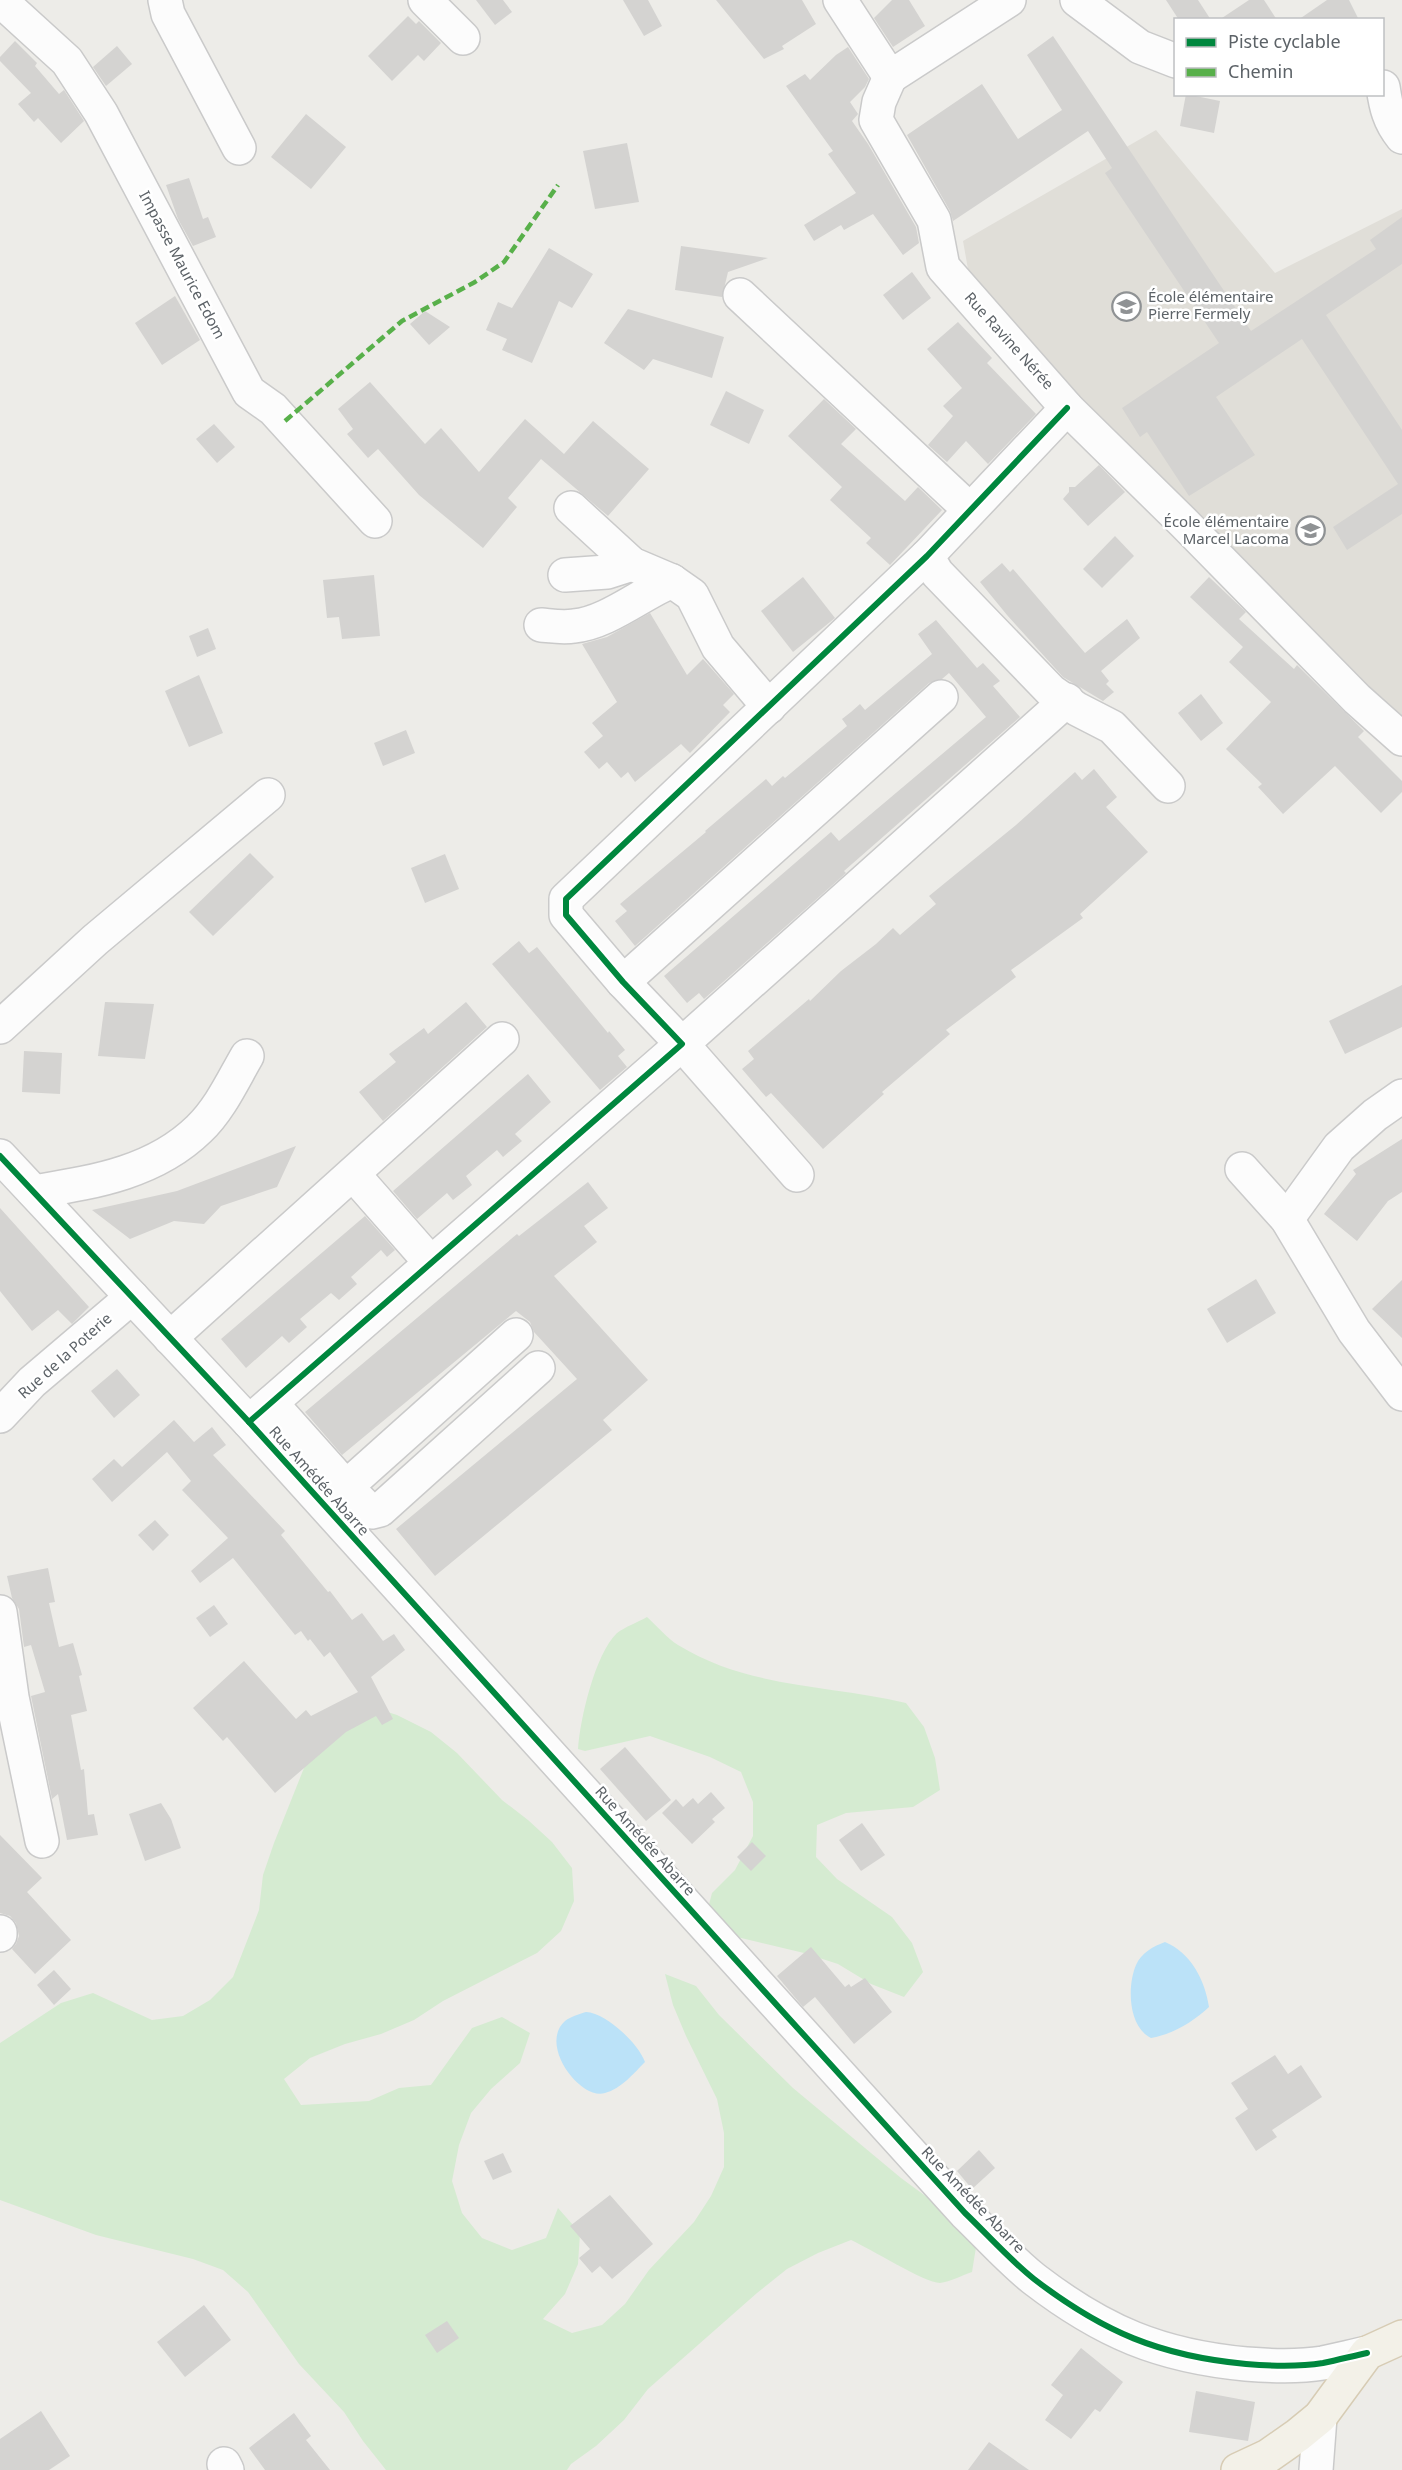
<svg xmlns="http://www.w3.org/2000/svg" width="1402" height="2470" viewBox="0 0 1402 2470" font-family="'Noto Sans',sans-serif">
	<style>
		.education { fill: #e0ded8 }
		.green { fill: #d5ebd1 }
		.water { fill: #bbe2f8 }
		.building { fill: #d4d3d1 }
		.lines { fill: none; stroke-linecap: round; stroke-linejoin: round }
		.minor-casing { stroke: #cacaca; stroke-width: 36 }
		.major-casing { stroke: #d7ccb4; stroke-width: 36 }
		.minor { stroke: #fcfcfc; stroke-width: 33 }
		.major { stroke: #f3f1e8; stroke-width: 33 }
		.quiet { stroke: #58b04a; stroke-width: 4.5; stroke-dasharray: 9 4.5; stroke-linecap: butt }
		.cycleway-casing { stroke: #fff; stroke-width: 10 }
		.cycleway { stroke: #00873e; stroke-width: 6 }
		.labels { text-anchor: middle; stroke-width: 5; stroke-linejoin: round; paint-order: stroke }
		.street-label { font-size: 15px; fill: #5c6267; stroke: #fff }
		.poi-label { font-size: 15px; fill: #5c6267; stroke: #fff; text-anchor: start }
	</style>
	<rect width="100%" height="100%" fill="#edece8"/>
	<path class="education" d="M1156,130L1275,273L1402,209V719L1293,621L971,286L963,241Z"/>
	<g class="green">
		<path d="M647,1617C657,1626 667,1638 678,1645C750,1689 827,1684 906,1703L924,1727L935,1758L940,1790L913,1807L846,1813L817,1825L816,1857L837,1879L892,1917L912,1943L923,1972L904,1997L871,1984L838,1964L804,1953L737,1937L704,1924L712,1893L735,1870L753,1836V1802L741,1772L710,1757L650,1736L585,1751L578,1749C580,1719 595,1654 617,1633C625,1627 638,1622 647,1617Z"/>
		<path d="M359,1703L397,1715L431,1732L457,1753L502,1800L528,1820L552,1842L572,1868L574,1901L561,1931L537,1953L443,2001L414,2020L381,2034L345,2044L310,2058L284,2079L301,2105L369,2101L399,2088L431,2085L472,2028L502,2017L530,2033L520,2063L491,2089L471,2113L459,2145L452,2181L462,2213L482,2238L512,2250L546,2238L558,2208L580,2233L578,2264L565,2294L543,2319L572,2333L602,2325L625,2304L649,2270L694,2222L711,2196L724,2167V2133L717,2099L686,2036L673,2005L665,1974L696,1986L719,2015L793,2088L901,2178L954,2217L977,2241L972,2272C963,2275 950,2282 940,2283C925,2283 869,2248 851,2240L818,2253L787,2269L757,2293L648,2389L624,2420L596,2446L571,2464L567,2470H386L363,2441L344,2412L299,2364L248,2292L223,2270L193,2259L96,2235L0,2200V2043L61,2003L93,1993L152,2020L183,2016L210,2000L233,1977L259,1910L263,1875L274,1843L314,1743Z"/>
	</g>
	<g class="water">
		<path d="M1165,1942C1191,1953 1205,1980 1209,2007C1193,2022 1173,2034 1151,2038C1128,2027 1127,1986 1136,1965C1141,1953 1154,1946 1165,1942Z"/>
		<path d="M586,2012C606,2013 638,2043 645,2062C634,2073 621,2089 605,2093C581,2101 538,2045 565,2021C570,2017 579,2014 586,2012Z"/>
	</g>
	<g class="building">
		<path d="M476,0H503L512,12L495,25Z"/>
		<path d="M623,0H648L662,26L644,36Z"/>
		<path d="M716,0H802L816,24L782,46L784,49L764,59Z"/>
		<path d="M892,0H909L925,26L893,47L874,18Z"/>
		<path d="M1166,0H1198L1211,20H1179Z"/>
		<path d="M1249,0H1264L1277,20H1219Z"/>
		<path d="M1327,0H1349L1359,20H1298Z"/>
		<path d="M408,16L416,24L419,21L441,43L424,61L418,55L392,81L368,56Z"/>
		<path d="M1053,36L1251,331L1376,249L1370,240L1402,217V264L1326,315L1402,430V514L1347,550L1333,527L1398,484L1302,339L1216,397L1255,455L1189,496L1147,432L1140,437L1122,408L1219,343L1105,173L1112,168L1088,131L953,221L950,211L907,135L982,84L1018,139L1062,110L1027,55Z"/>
		<path d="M15,41L37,63L35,66L59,94L64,90L84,121L61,143L38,118L34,122L18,104L31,93L0,61V57Z"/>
		<path d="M117,46L132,64L106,86L93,67Z"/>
		<path d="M848,47L869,79L865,87L850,102L858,114L852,121L868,144L916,227L919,243L903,255L873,214L844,230L841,225L814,241L804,225L856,193L828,154L833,151L786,86L805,74L810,80L836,55Z"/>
		<path d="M1186,94L1220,101L1214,133L1180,126Z"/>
		<path d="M306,114L346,147L311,189L271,157Z"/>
		<path d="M627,143L639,202L595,209L583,151Z"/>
		<path d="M189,178L203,219L208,217L216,237L193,246L178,219L166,185Z"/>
		<path d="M681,246L768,258L728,272L722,297L675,290Z"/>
		<path d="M549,248L593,274L572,308L559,301L532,363L502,350L507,339L486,330L498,302L512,308Z"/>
		<path d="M912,272L931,298L903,320L883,295Z"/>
		<path d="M175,296L200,340L162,365L135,323Z"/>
		<path d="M628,309L724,337L712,378L653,359L644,370L604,343Z"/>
		<path d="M425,311L450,327L429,345L410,324Z"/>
		<path d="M958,322L992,358L987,363L1036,414L988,464L966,441L947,462L928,445L953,416L943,406L962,388L927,349Z"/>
		<path d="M370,382L425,444L441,428L479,472L525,419L564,454L593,421L649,469L608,516L541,459L508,498L517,507L483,548L419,495L378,449L368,458L347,434L353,429L338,409Z"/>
		<path d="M726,391L764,410L749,444L710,425Z"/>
		<path d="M824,399L856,429L841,444L905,501L918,487L942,510L890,565L866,543L871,538L830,500L842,487L788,436Z"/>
		<path d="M214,424L235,447L217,463L196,439Z"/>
		<path d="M1099,465L1125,492L1088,526L1063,499L1069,492V487H1075Z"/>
		<path d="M1115,536L1134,556L1102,588L1083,569Z"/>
		<path d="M1002,563L1010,572L1013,569L1085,653L1127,619L1140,638L1101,671L1109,681L1106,684L1114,692L1103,701L1063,677L1007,615L980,582Z"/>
		<path d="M374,575L380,636L342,639L339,617L327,618L323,580Z"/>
		<path d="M803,577L835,618L793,652L761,611Z"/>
		<path d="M1209,577L1246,612L1239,619L1294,669L1297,665L1364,731L1358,737L1402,781V792L1381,813L1335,766L1283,814L1258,787L1262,784L1226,749L1271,702L1229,662L1243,647L1190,597Z"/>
		<path d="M650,613L687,675L703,659L734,694L723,705L730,712L690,753L681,744L635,782L628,772L621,778L607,762L599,769L584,752L603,736L592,723L617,702L582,644L607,637Z"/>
		<path d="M936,620L977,668L983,663L1000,681L993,686L1020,717L844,871L846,873L704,999L699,993L687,1003L664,976L831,832L839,841L986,717L949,673L942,679L929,683L635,946L615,921L627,911L620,904L706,832L705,831L766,779L772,786L783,776L785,778L847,726L842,719L851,712L860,704L865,710L932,654L918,634Z"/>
		<path d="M208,628L216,649L197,657L189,636Z"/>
		<path d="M199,675L223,733L189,747L165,691Z"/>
		<path d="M1201,694L1223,723L1201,741L1178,713Z"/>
		<path d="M406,730L415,753L383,766L374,743Z"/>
		<path d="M1094,769L1117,797L1106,807L1148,852L1080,914L1083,918L1011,970L1016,977L946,1030L950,1034L882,1092L884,1094L823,1149L771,1093L766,1097L742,1069L754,1059L748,1051L809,999L810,1001L841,971L876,944L893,928L900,935L936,904L929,896L1016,825L1075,772L1082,780Z"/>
		<path d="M250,853L274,877L213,936L189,912Z"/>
		<path d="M445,854L459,889L425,903L411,868Z"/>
		<path d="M519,941L529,953L537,947L608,1033L609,1031L625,1050L618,1056L627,1067L600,1090L492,964Z"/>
		<path d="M1402,985V1027L1345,1054L1329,1021Z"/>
		<path d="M105,1002L154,1004L145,1059L98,1056Z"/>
		<path d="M466,1002L487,1027L383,1121L359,1092L396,1062L389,1054L424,1028L428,1034Z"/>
		<path d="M24,1051L62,1053L60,1094L22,1092Z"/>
		<path d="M528,1074L551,1102L515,1134L522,1141L503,1157L497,1150L466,1176L472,1185L453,1200L447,1193L417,1219L393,1191Z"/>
		<path d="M1402,1139V1192L1388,1201L1357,1241L1324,1214L1356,1174L1353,1170Z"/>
		<path d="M296,1146L277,1187L221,1206L204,1224L174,1221L130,1239L92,1210L177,1191Z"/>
		<path d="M588,1182L608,1208L584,1226L597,1242L554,1276L648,1380L603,1420L612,1430L435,1576L396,1529L577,1379L534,1332L530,1322L516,1311L342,1455L305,1412L517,1234L519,1236Z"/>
		<path d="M0,1208L89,1307L72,1324L58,1310L32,1331L0,1291Z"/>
		<path d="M365,1216L395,1250L387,1257L381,1250L351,1277L357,1284L339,1300L331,1293L300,1319L307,1327L289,1343L282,1336L246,1368L221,1339Z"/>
		<path d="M1256,1279L1276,1313L1227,1343L1207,1309Z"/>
		<path d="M1402,1280V1338L1372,1309Z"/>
		<path d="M117,1369L140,1395L114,1418L91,1391Z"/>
		<path d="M174,1420L194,1442L212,1427L226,1445L213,1455L285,1531L281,1535L328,1592L330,1591L352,1620L362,1613L383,1641L394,1634L405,1650L371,1677L393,1719L382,1725L376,1716L346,1732L275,1793L227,1737L223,1741L193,1708L244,1661L296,1719L306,1710L311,1716L358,1692L330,1652L324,1657L310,1639L308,1641L301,1631L295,1635L233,1558L200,1583L191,1571L228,1538L182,1490L191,1481L167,1452L112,1502L92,1479L114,1459L122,1467Z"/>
		<path d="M155,1520L169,1535L153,1551L138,1535Z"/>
		<path d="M48,1568L55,1602L49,1603L59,1647L73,1643L82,1675L79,1676L87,1711L71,1715L81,1770L84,1769L88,1815L94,1814L98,1835L67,1840L58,1794L52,1799L31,1696L45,1692L31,1645L24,1647L19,1609L12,1598L7,1576Z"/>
		<path d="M214,1605L228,1624L210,1637L196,1618Z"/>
		<path d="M625,1747L671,1800L646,1821L600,1769Z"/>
		<path d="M711,1792L725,1808L712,1819L715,1822L692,1844L662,1813L676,1799L683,1807L693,1798L698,1804Z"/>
		<path d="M161,1803L171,1819L181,1848L145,1861L129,1814Z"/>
		<path d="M862,1823L885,1855L861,1871L839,1840Z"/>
		<path d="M0,1835L42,1878L27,1892L71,1940L35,1974L12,1949L16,1944L19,1936L16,1923L10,1916L0,1913Z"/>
		<path d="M752,1842L766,1856L751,1871L737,1857Z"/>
		<path d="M811,1947L845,1987L849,1984L851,1987L865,1978L892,2012L854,2044L815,1997L803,2007L777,1976Z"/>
		<path d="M54,1970L71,1989L54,2005L37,1985Z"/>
		<path d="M1275,2055L1288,2074L1301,2065L1322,2097L1272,2130L1277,2137L1256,2151L1235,2118L1248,2109L1231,2083Z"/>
		<path d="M979,2150L995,2168L972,2189L957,2171Z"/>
		<path d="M503,2153L512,2172L493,2180L484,2161Z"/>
		<path d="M610,2195L653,2244L612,2279L600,2266L592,2273L579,2258L590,2249L570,2226Z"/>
		<path d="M204,2305L231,2340L185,2377L157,2342Z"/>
		<path d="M447,2321L459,2338L437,2353L425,2335Z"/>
		<path d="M1081,2348L1123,2382L1100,2412L1095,2409L1071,2439L1045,2420L1063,2395L1051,2385Z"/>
		<path d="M1196,2391L1255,2402L1248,2441L1189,2432Z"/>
		<path d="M41,2411L70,2456L49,2470H0V2439Z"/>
		<path d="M294,2413L311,2436L306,2440L330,2470H265L249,2448Z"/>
		<path d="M989,2442L1029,2470H968Z"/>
	</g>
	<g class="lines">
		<defs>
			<g id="minor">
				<path d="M0,0L67,61L101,113L249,392L273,409L375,521"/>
				<path d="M165,0L168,14L239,148"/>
				<path d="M425,0L463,38"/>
				<path d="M840,0L890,77L1009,0"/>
				<path d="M1077,0L1140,47L1176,61"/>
				<path d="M890,77L879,102L876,120L934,220L943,267L1067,408L1184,523L1357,699L1402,739"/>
				<path d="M1383,87C1386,107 1389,121 1402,137"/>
				<path d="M740,295L970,510"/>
				<path d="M571,508L632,564L672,581"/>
				<path d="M927,556L937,573L1051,691L1077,709L1112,727L1168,786"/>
				<path d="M565,575L607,572L632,564"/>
				<path d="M541,625C552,626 563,628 574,626C607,623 641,594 672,581L692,595L718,647L769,707"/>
				<path d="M623,982L941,697"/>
				<path d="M0,1027L95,940L268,795"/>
				<path d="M0,1156L249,1422L965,2213C988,2235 1010,2260 1034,2279C1103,2332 1160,2356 1246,2364C1271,2366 1298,2367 1323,2363C1338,2360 1353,2356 1367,2353"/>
				<path d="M1242,1169L1287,1219L1354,1331L1402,1394"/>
				<path d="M353,1174L431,1263"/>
				<path d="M797,1175L682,1044L1067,700"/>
				<path d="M34,1192C93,1182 154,1173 199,1129C220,1109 233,1080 247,1056"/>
				<path d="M1287,1219L1339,1147L1375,1115L1402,1096"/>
				<path d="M170,1338L502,1039"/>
				<path d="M271,1403L346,1487L516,1335"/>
				<path d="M0,1416L32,1382L132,1297"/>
				<path d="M249,1422L682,1044L623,982L566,915V899L927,556L1067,408"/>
				<path d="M346,1487L369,1510L372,1512L380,1510L538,1368"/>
				<path d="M0,1612L12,1697L42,1841"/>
				<path d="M0,1932V1935"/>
				<path d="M224,2464L227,2470"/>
				<path d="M1316,2470L1320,2417"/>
			</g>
			<path id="major" d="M1238,2470L1268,2456L1298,2435L1320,2417L1367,2353L1402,2337"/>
		</defs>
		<use href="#minor" class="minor-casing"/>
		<use href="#major" class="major-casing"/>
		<use href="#minor" class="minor"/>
		<use href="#major" class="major"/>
		<path class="quiet" d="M285,421L402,321L475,282L504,262L558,185"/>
		<defs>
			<g id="cycleway">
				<path d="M0,1156L249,1422L965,2213C988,2235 1010,2260 1034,2279C1103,2332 1160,2356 1246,2364C1271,2366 1298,2367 1323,2363C1338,2360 1353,2356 1367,2353"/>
				<path d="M249,1422L682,1044L623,982L566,915V899L927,556L1067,408"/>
			</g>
		</defs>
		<use href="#cycleway" class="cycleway-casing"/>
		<use href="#cycleway" class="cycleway"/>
	</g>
	<defs>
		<symbol id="school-ring" viewBox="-11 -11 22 22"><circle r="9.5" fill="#fff" stroke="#8f9294" stroke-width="1.5"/><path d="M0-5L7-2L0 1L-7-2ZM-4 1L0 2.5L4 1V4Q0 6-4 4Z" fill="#8f9294"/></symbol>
	</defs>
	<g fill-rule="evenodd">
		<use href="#school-ring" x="1110" y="290" width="33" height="33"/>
		<use href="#school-ring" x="1294" y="514" width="33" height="33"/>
	</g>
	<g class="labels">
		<g class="street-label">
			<text transform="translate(182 265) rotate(62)" y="5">Impasse Maurice Edom</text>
			<text transform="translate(1009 341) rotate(48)" y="5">Rue Ravine Nérée</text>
			<text transform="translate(65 1356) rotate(-42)" y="5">Rue de la Poterie</text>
			<text transform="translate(319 1481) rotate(48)" y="5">Rue Amédée Abarre</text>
			<text transform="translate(645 1841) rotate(48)" y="5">Rue Amédée Abarre</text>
			<text transform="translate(973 2200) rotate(46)" y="5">Rue Amédée Abarre</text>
		</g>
		<g class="poi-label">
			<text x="1148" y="302">École élémentaire<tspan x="1148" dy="17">Pierre Fermely</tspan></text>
			<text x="1289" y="527" text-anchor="end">École élémentaire<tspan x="1289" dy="17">Marcel Lacoma</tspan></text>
		</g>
	</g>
	<rect x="1174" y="18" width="210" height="78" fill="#ffffff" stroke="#bec0c2" stroke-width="1.5"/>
	<rect x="1186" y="38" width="30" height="9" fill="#00873e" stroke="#bec0c2" stroke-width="1.5"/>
	<text x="1228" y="48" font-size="18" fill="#5c6267">Piste cyclable</text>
	<rect x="1186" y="68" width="30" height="9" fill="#58b04a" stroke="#bec0c2" stroke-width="1.5"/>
	<text x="1228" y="78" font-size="18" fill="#5c6267">Chemin</text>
</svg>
